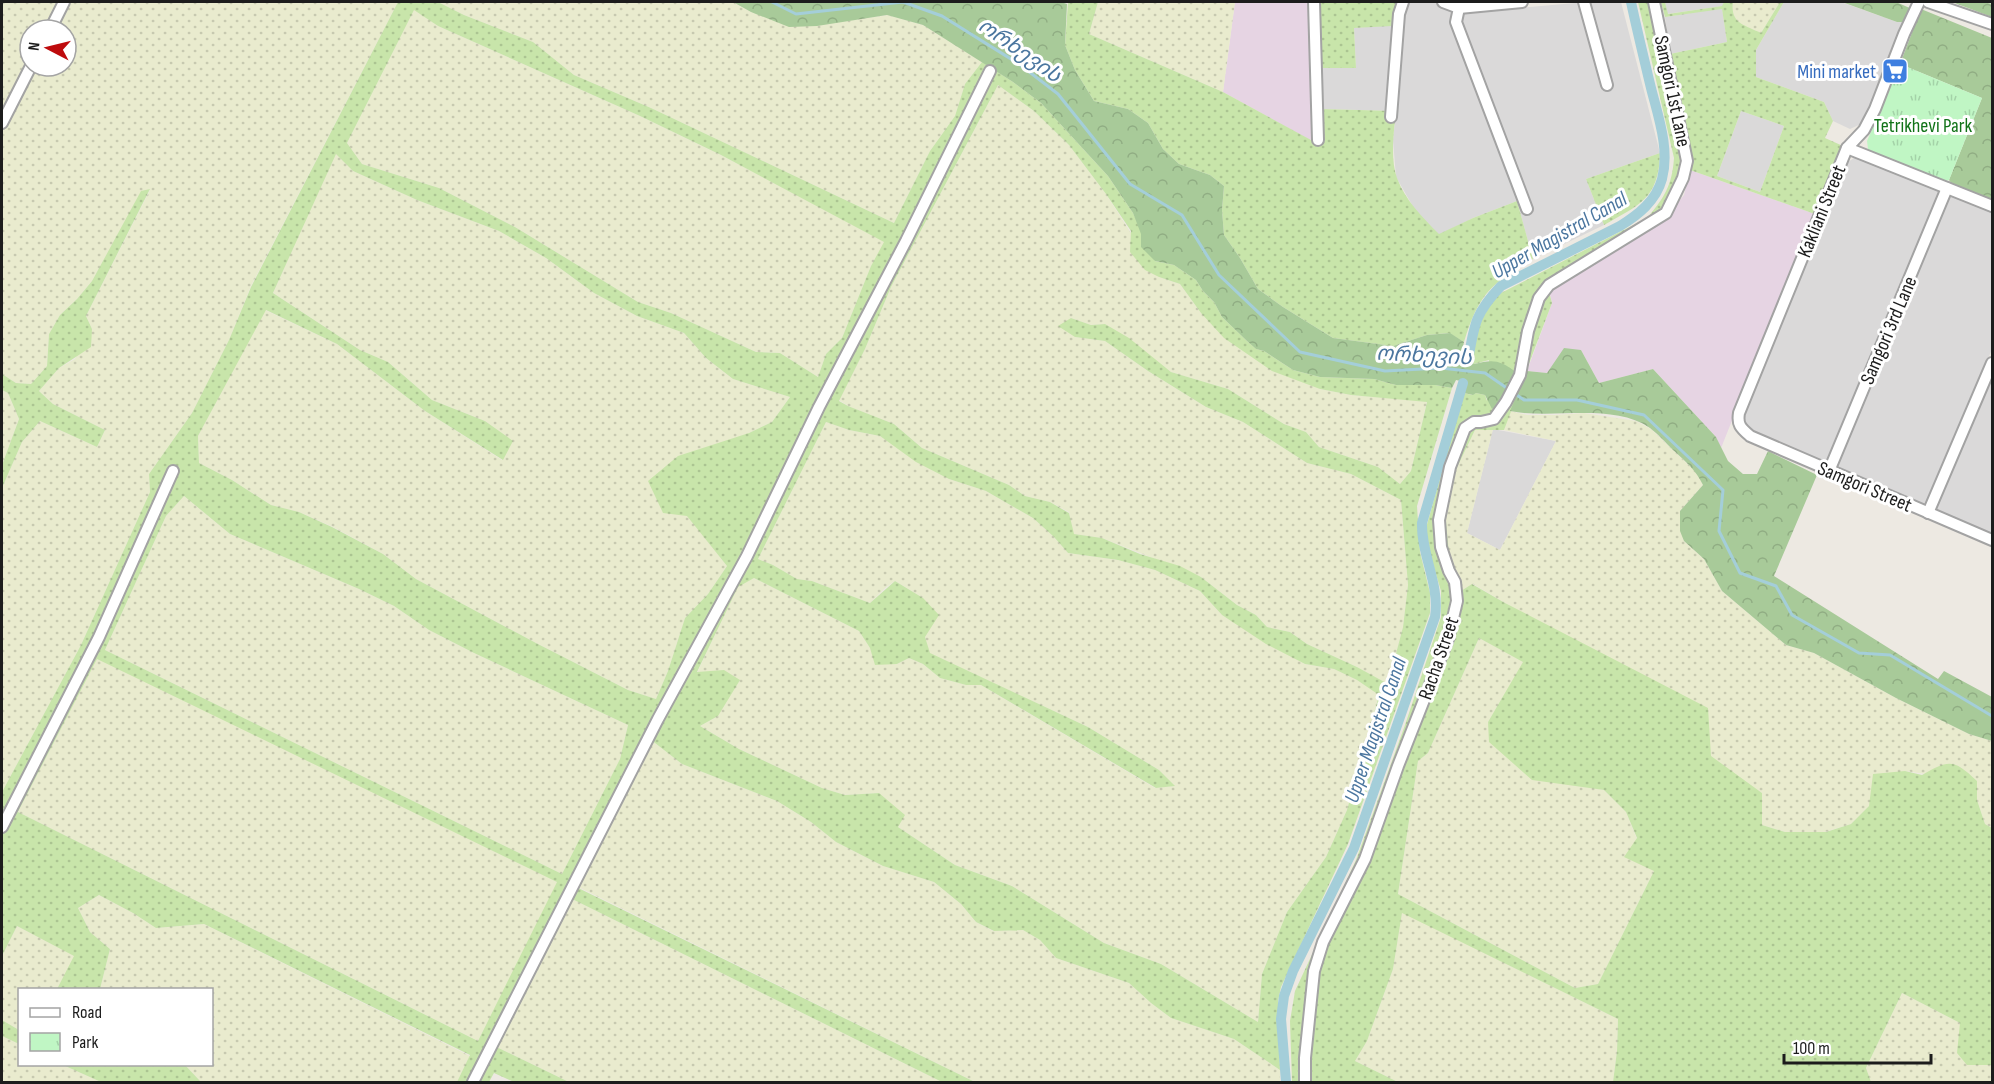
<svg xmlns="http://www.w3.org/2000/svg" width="1994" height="1084" viewBox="0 0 1994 1084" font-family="'Sofia Sans Condensed','Noto Sans Georgian',sans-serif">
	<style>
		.residential { fill: #dad9d9 }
		.industrial { fill: #e6d4e3 }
		.farmland { fill: url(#farmland-dots); fill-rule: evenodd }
		.grass { fill: url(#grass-dots); fill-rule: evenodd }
		.forest { fill: url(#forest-crowns) }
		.park { fill: url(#park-tufts) }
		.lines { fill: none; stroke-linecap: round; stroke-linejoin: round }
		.stream { stroke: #a4ced9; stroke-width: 3 }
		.canal { stroke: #a4ced9; stroke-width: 10 }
		.minor-casing { stroke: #a3a3a3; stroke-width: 14 }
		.minor { stroke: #fff; stroke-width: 10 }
		.labels { text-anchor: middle; stroke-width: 6; stroke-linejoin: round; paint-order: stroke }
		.shop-label { font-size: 20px; fill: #366cbe; stroke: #fff; text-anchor: end }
		.street-label { font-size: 20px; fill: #1c1c1c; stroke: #fff }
		.park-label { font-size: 20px; fill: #117318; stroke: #fff }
		.water-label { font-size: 21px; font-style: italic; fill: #4b769f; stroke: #fff }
	</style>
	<defs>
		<pattern id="farmland-dots" width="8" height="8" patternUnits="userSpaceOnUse" patternTransform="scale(1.5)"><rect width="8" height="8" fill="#e9ebce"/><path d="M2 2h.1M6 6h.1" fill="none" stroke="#c7c9b0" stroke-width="1.8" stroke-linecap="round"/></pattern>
		<pattern id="grass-dots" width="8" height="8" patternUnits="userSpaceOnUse" patternTransform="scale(1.5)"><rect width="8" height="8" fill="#c8e5aa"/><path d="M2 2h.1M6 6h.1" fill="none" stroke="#abc492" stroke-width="1.8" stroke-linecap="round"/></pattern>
		<pattern id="forest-crowns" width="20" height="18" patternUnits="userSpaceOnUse" patternTransform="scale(1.5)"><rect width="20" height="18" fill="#a8ca99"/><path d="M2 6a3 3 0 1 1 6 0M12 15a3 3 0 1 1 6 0" fill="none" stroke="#90ad83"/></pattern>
		<pattern id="park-tufts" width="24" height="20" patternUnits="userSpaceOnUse" patternTransform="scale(1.5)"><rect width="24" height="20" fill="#c0f6c4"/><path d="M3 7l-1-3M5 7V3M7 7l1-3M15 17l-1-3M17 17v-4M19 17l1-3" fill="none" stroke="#a4d2a8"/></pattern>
	</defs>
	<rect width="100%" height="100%" fill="#ede9e2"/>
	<g class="residential">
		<path d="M1397,2H1432L1470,12L1587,2H1621L1660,153L1586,179L1604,225L1533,259L1517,201L1473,218L1439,235L1415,210L1396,177L1393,140L1396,111L1321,109L1322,68H1356L1354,28L1392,25Z"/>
		<path d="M1665,2H1724L1723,6L1667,14Z"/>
		<path d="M1784,2H1841L1897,22H1905L1869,111L1861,124L1850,129L1833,121L1824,102L1756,77V50Z"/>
		<path d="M1722,8L1727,42L1670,54L1665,17Z"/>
		<path d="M1741,111L1784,126L1760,192L1717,176Z"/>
		<path d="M1854,158H1863L1942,190L1826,465L1749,430L1744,424L1743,417L1845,164Z"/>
		<path d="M1950,194L1992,210V349L1927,506L1924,507L1835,467Z"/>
		<path d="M1992,371V536L1933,510Z"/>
		<path d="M1493,429L1556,441L1500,550L1467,533Z"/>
	</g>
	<g class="industrial">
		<path d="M1235,2H1309L1313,107L1312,141L1223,92Z"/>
		<path d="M1690,170L1815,214L1721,448L1716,437L1653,369L1599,383L1581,350L1547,373L1527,371L1552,303L1549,291L1664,220L1684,195Z"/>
	</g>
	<g class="farmland">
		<path d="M2,2H398L251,286L229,340L192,413L149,474L150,492L81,645L2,792V488L22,442L40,421L97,447L105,430L53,404L39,391L59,368L75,359L92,329L86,316L150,190L141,192L92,281L77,299L60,315L49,334L47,366L31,384L16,383L2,374ZM30,30H66V66H30Z"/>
		<path d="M438,2H733L751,12L846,21L888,15L923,25L982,62L965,84L955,116L930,151L894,223L651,108L574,75L533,42L464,15Z"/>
		<path d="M1098,2H1235L1223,92L1089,34Z"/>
		<path d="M1733,2H1780L1761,33L1742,25L1735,18L1732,13Z"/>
		<path d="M414,9L438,26L640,116L721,155L885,242L871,266L842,338L826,354L818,377L780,353L756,352L671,313L638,302L515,227L439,188L362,164L347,143Z"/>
		<path d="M998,85L1034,111L1069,145L1106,194L1159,277L1180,284L1201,313L1320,389L1351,395L1427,401L1411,471L1400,484L1378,467L1319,447L1306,432L1284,424L1228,389L1171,372L1105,324L1091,325L1071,318L1075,337L1105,341L1148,371L1206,407L1243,422L1307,463L1351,474L1401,500L1408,585L1403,627L1388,685L1357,667L1307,644L1290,632L1267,627L1256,615L1237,605L1201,577L1102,538L1073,534L1069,512L1050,502L1025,496L1009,485L922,448L894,424L848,406L839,400L865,349L891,287Z"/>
		<path d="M336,153L353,171L417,200L499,231L546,258L594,293L637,316L684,333L706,358L733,379L790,397L772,422L749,433L687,515L727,566L708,594L685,618L668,671L656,699L628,690L536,643L416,579L383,554L333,527L299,512L271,505L232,480L199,463L198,436L265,310L337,344L425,411L502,460L512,441L485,421L432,400L388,362L360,350L273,293Z"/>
		<path d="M2,390L8,393L19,419L2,465Z"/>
		<path d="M1510,411L1527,415H1555L1584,413L1636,421L1651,429L1698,474L1703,485L1680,511L1684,541L1704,559L1722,591L1786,645L1814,653L1896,698L1969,734L1992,741V828L1985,824L1977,800V781L1905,771L1851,824L1825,832H1785L1762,825V793L1743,781L1505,603L1473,584L1461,591L1449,553L1445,511L1451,480L1475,430L1493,429L1467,533L1500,550L1556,441L1504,430Z"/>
		<path d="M826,422L849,430L880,436L949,479L986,491L1033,518L1054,537L1068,553L1118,560L1155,570L1200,591L1222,615L1305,664L1334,669L1357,680L1379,694L1347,810L1326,857L1287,912L1262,974L1258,1022L1161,964L1104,943L1012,886L955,865L898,827L879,793L845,795L822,788L739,749L700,726L718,716L697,673L738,586L754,578L859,631L870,648L897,664L909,658L923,664L940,678L966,685H981L1155,788L1174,786L1159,770L1088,727L929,653L925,637L923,598L895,581L885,588L870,603L812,581L797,579L773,565L758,559Z"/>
		<path d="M184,496L230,534L359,589L394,606L429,630L474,653L628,725L620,759L562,874L105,650L166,516Z"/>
		<path d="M1479,638L1524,662L1488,722L1570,784L1604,790L1626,812L1637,839L1654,871L1598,984L1575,988L1398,894L1418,761L1428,753Z"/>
		<path d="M97,658L558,882L478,1041L18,812Z"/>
		<path d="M646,736L682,764L777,801L811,822L836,842L883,866L934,882L961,904L976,922L993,931L1023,930L1040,940L1056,958L1129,983L1151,1003L1171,1018L1234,1039L1280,1070V1082H975L568,882Z"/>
		<path d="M562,894L942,1082H569L486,1042Z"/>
		<path d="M99,895L133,913L156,928L204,924L470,1056L457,1082H201L185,1065L212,1064V990L100,989L110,949L90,932L78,908Z"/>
		<path d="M1402,912L1618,1019L1617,1051L1613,1082H1398L1355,1061L1367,1041L1393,969Z"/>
		<path d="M17,926L75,956L57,989L20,990L19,1030L2,1020V956Z"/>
		<path d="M1902,993L1960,1023L1967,1065H1992V1082H1871L1866,1068Z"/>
		<path d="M2,1036L19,1044L20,1064L63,1065L101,1082H2Z"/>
	</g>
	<g class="grass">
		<path d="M398,2H438L464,15L533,42L574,75L651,108L894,223L930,151L955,116L965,84L982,62L1013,82L1041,103L1108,176L1133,213L1155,261L1174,265L1196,280L1203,291L1214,302L1222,317L1247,341L1256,349L1264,351L1293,370L1320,377L1374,379L1396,385H1435L1452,388L1417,506L1420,552L1430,593V613L1348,844L1281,987L1278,1001L1280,1070L1234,1039L1171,1018L1151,1003L1129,983L1056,958L1040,940L1023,930L994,931L976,922L961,904L934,882L883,866L836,842L811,822L777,801L682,764L646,736L568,883L975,1082H942L562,894L486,1042L569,1082H514L494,1073L489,1082H457L470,1055L204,924L156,928L133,913L99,895L78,908L90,932L110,949L100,989H57L74,956L17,926L2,956V792L81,645L150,492L149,474L192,413L229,340L251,287ZM414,10L438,26L640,116L721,155L884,242L871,266L842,338L826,354L818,377L780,353L756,352L671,313L638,302L515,227L439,188L362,164L347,143ZM998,85L1034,111L1069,145L1106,194L1131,231L1130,252L1145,270L1159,277L1180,284L1201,313L1224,338L1272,371L1320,389L1351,395L1427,402L1411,471L1400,484L1378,467L1319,447L1306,432L1284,424L1228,389L1171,372L1129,338L1105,324L1091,325L1071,318L1058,326L1075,337L1105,341L1148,371L1206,407L1243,422L1307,463L1351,474L1401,500L1408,585L1403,627L1388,684L1357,667L1307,644L1290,632L1267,627L1256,615L1237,605L1201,577L1180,566L1140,554L1102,538L1074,534L1069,513L1050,502L1025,496L1009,485L922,448L894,424L848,406L839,401L865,349L891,287ZM336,154L353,171L417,200L499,231L546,258L594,293L637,316L684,333L706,358L733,379L790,397L772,422L749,433L678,456L648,481L663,513L687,516L727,566L708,594L685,618L668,671L656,699L628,690L536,643L416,579L383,554L332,527L299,512L271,505L232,480L199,463L198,436L266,310L337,344L425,411L503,460L513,441L485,421L432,400L388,362L360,350L273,293ZM826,422L849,430L880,436L916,462L949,479L986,491L1033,518L1054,537L1068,553L1118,560L1155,570L1200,591L1222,615L1266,644L1305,664L1334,669L1357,680L1379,695L1347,810L1326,857L1287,912L1262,974L1258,1022L1161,964L1104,943L1012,886L955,865L898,827L905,815L879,793L845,795L822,788L739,749L700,726L718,716L740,680L724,670L697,672L738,587L754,578L859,631L870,648L875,665L897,664L909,658L923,664L940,678L966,685H981L1156,788L1175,786L1159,770L1088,727L930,653L925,637L939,615L923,598L895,581L870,603L812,581L797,579L773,565L758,559ZM184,496L230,534L359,589L394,606L429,630L474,653L628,725L620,759L562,874L105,650L166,516ZM97,659L557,882L478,1041L18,812Z"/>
		<path d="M1068,2H1098L1089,34L1223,92L1311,140L1313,107L1321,109L1396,111C1394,130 1390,159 1397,178C1405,200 1423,218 1439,234L1473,218L1517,201L1533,259C1491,284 1479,293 1464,342L1449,333L1427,335L1393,346L1333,338L1283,307L1258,289L1240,258L1224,235L1222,210L1224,186L1210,175L1179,164L1163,149L1148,123L1128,109L1094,101L1075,70L1065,45Z"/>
		<path d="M1319,2H1397L1392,26L1354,28L1356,68H1322Z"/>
		<path d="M1638,2H1653L1683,161L1677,184L1661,212L1546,281L1552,303L1504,430H1475L1451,480L1445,511L1449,553L1461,591L1472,584L1505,603L1708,708L1711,756L1762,793V825L1785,832H1826L1851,824L1869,806L1873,774L1905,771L1922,775C1949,759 1954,759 1977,781V800L1985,824L1992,828V1065H1967L1957,1053L1960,1023L1902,993L1866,1068L1871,1082H1727L1712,1081L1711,1082H1613L1617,1051L1618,1019L1402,913L1393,969L1367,1041L1355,1061L1398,1082H1292L1290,1021L1295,991L1356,860L1405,725L1441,617V591L1429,551L1426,528L1464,393L1472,395L1476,393L1485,395L1487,401L1489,360L1474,364L1472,363C1476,331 1476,318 1499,294L1647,218C1665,197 1672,185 1674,158ZM1479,638L1523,662L1488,722L1489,742L1532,780L1604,790L1626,812L1637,838L1624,857L1654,871L1598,984L1575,988L1398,894L1418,761L1428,753Z"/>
		<path d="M1661,2H1665L1668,14L1722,6L1724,2H1733C1730,23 1744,25 1761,33L1780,2H1784L1756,50V77L1824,102L1833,121L1825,138L1843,146L1815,214L1690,170L1691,159L1670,54L1727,42L1722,9L1665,17ZM1741,111L1784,126L1760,192L1717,176Z"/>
		<path d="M1660,153C1659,199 1639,205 1604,225L1586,179Z"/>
		<path d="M150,189L86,316L92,329L91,347L59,368L39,391L53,404L105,430L97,447L40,421L22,442L2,488V465L19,419L8,393L2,390V374L16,383L31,384L47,366L49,334L60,315L77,299L92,281L141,191Z"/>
		<path d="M2,1020L19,1030V1044L2,1036Z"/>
		<path d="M63,1065H185L201,1082H101Z"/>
	</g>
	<g class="forest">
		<path d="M733,2H1061L1067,4L1065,45L1075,70L1094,101L1128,109L1148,123L1163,149L1179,164L1210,175L1224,186L1222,210L1224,235L1240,258L1258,289L1283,307L1333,338L1393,346L1427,335L1450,333L1464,342L1461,356L1474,364C1493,359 1500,360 1516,372L1500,405L1492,409L1485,395L1476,393L1473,395L1464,393L1465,382L1456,380L1452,388L1435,385H1396L1374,379L1320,377L1293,370L1264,351L1256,349L1247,341L1222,317L1214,302L1203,291L1196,280L1174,265L1155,261L1141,247V234L1133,213L1108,176L1041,103L1013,82L923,25L887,15L817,26L789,27L751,12Z"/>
		<path d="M1842,2H1896L1912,9L1905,22H1897Z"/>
		<path d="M1952,2H1984L1992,4V17Z"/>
		<path d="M1921,9L1992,38V202L1954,187L1949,180L1982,98L1900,64Z"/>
		<path d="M1564,348L1581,350L1599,383L1653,369L1716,437L1728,461L1743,474H1757L1768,451L1817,475L1774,576L1938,679L1944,671L1992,697V741L1969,734L1896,698L1814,653L1786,645L1722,591L1704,559L1684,541L1680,531V511L1703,485C1696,470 1685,461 1673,450C1666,443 1658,434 1650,428C1611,402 1554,420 1510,411L1527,371L1547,373Z"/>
	</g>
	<path class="park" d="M1900,64L1982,98L1949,180L1943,182L1878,156L1868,149L1867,141Z"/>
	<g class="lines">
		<path class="stream" d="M772,2L796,14L903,2L942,16L1019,64L1058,94L1130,184L1182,215L1219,275L1300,352L1385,371L1441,368L1485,373L1524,400H1577L1644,415L1723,490L1719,531L1740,573L1776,586L1792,615L1859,653L1890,655L1992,716"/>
		<g class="canal">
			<path d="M1468,361C1474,325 1475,313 1501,286L1620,226C1638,215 1656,201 1662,179C1670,149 1658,116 1651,88C1644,59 1637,30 1631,2"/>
			<path d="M1286,1082L1281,1019L1284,996L1293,971L1354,848L1435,617C1440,584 1421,555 1422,523L1463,383"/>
		</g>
		<defs>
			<g id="minor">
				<path d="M1314,2L1318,140"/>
				<path d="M1443,2L1459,8L1522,2"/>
				<path d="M1584,2L1607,85"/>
				<path d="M1919,2L1904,34L1875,109L1864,130L1847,148L1739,413C1737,425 1741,428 1750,436L1992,540"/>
				<path d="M1928,2L1992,24"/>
				<path d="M1459,8L1456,22L1527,209"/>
				<path d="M50,30L64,2"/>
				<path d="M1391,117L1399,14L1403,2"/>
				<path d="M2,123L31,66"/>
				<path d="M1847,148L1992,206"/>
				<path d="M1829,471L1947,188"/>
				<path d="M1928,513L1992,363"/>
				<path d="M2,827L99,637L173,471"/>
				<path d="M473,1082L658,719L747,556L819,407L906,241L990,71"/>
				<path d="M1305,1082V1058L1314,971L1323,942L1365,859L1398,766L1448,639L1457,601L1455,582L1449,571L1441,547L1439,520L1450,467L1465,428L1474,422H1481L1494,419L1506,402L1520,375L1528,331L1539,298L1549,285L1666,213L1683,178L1687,161L1654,2"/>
			</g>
		</defs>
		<use href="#minor" class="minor-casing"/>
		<use href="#minor" class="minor"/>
	</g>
	<defs>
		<symbol id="supermarket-square" viewBox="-11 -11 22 22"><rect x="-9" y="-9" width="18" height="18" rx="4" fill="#3f7fe0" stroke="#fff"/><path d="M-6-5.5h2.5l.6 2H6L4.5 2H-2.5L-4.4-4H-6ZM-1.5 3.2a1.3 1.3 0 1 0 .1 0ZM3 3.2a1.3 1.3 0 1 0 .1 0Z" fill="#fff"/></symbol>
	</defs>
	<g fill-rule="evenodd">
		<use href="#supermarket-square" x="1880" y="56" width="30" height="30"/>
	</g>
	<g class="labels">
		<g class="shop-label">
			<text x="1876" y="78">Mini market</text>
		</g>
		<g class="street-label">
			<text transform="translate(1673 91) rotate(78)" y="7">Samgori 1st Lane</text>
			<text transform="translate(1821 211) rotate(-68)" y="7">Kakliani Street</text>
			<text transform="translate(1888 330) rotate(-67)" y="7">Samgori 3rd Lane</text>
			<text transform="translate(1865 486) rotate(23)" y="7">Samgori Street</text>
			<text transform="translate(1438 658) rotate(-71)" y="7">Racha Street</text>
		</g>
		<g class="park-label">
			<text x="1923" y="132">Tetrikhevi Park</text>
		</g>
		<g class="water-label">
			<text transform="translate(1020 50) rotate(35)" y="7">ორხევის</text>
			<text transform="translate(1559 235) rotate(-30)" y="7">Upper Magistral Canal</text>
			<text transform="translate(1424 355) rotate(3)" y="7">ორხევის</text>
			<text transform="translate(1375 730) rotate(-71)" y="7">Upper Magistral Canal</text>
		</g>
	</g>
	<rect width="1994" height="1084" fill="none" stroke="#1c1c1c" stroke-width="6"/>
	<rect x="18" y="988" width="195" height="78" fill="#ffffff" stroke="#a4a4a4" stroke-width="1.5"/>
	<rect x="30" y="1008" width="30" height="9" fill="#ffffff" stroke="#a4a4a4" stroke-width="1.5"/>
	<text x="72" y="1018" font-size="18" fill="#1c1c1c">Road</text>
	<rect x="30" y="1033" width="30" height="18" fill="url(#park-tufts)" stroke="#a4a4a4" stroke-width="1.5"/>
	<text x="72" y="1048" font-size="18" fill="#1c1c1c">Park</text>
	<g transform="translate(48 48) rotate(277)"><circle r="28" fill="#ffffff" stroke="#a4a4a4" stroke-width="1.5"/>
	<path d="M0-4.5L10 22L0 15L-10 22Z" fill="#be0b0d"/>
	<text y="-9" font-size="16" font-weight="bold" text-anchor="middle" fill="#1c1c1c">N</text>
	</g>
	<path d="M1784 1054v9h147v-9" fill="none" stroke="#1c1c1c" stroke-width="3"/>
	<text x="1793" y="1054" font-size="18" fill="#1c1c1c" stroke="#ffffff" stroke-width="4.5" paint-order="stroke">100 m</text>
</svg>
